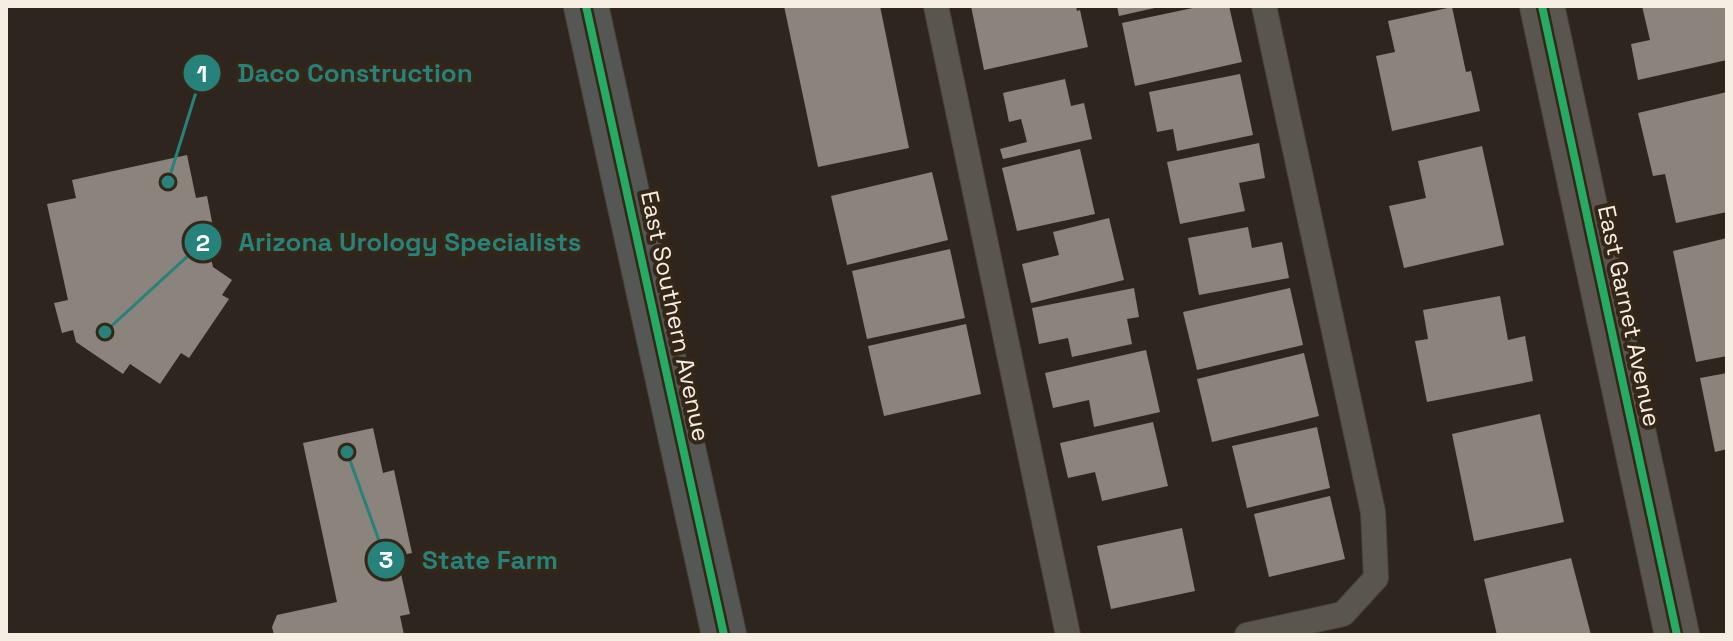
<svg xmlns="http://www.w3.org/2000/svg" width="1733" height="641" viewBox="0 0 1733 641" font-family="'Space Grotesk',sans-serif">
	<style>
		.building { fill: #8a847d }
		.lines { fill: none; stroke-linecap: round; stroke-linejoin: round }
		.lane-casing { stroke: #4a433d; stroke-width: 26 }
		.street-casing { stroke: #4a433d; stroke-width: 46 }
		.secondary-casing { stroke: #4a433d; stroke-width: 46 }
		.lane { stroke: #5b554f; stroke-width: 24 }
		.street { stroke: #5b554f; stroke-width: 44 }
		.secondary { stroke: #545753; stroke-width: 44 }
		.cycleway-casing { stroke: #342718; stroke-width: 13 }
		.cycleway { stroke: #26ab63; stroke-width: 8 }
		.labels { text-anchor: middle; stroke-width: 8; stroke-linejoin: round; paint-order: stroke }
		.street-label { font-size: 24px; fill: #f6ede3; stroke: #342718 }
		.leader { fill: none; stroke: #26827a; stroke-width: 3 }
		.callout-dot { fill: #26827a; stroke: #342718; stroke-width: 3 }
		.mark-label { font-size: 24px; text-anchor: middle; font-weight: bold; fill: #fff }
		.callout-label { font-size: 26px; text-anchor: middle; font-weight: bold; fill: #26827a; stroke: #342718; stroke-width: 8; stroke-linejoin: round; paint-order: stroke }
	</style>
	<rect width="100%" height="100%" fill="#2e261e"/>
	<g class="building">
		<path d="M784,6H880L909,148L818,167Z"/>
		<path d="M971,6H1076L1077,11L1080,10L1088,47L984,70Z"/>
		<path d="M1117,6H1159V7L1119,16Z"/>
		<path d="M1202,6H1229L1242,62L1135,86L1122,23Z"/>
		<path d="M1642,6H1727V60L1638,80L1631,44L1650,40Z"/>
		<path d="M1452,7L1466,72L1471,71L1480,111L1392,131L1376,56L1395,52L1388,21Z"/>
		<path d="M1240,74L1253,135L1177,151L1173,129L1157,132L1149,92Z"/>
		<path d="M1065,79L1071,106L1084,103L1092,139L1003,159L1000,149L1027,142L1021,119L1009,122L1003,93Z"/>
		<path d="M1727,92V212L1676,223L1665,174L1653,176L1638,113Z"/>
		<path d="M1259,143L1265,178L1239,183L1245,211L1180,224L1167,162Z"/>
		<path d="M1482,146L1504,245L1404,268L1389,206L1426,198L1418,161Z"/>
		<path d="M1080,149L1095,214L1017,231L1002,168Z"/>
		<path d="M187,155L196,198L207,196L214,232L206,234L213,267L232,280L222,295L229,299L189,358L181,353L160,384L130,364L123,374L76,342L73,330L62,333L54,303L68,300L47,204L76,198L72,180Z"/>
		<path d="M932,172L948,240L847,265L831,196Z"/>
		<path d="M1109,218L1124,280L1031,303L1022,264L1059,255L1053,232Z"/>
		<path d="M1248,227L1252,248L1282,242L1289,278L1199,295L1188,238Z"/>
		<path d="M1727,238V356L1696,362L1673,251Z"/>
		<path d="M950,249L965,318L867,339L852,271Z"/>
		<path d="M1134,288L1139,317L1127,319L1132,344L1072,357L1068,338L1039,344L1032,308Z"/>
		<path d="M1290,288L1303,345L1197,370L1183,312Z"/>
		<path d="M1500,296L1508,340L1525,336L1533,381L1427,402L1415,341L1428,339L1423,310Z"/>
		<path d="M966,324L981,394L884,416L868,346Z"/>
		<path d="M1146,350L1160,412L1094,427L1089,400L1053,408L1045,373Z"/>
		<path d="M1304,353L1319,416L1212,442L1197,379Z"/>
		<path d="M1727,373V449L1715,452L1700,378Z"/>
		<path d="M1540,414L1564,522L1474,541L1452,434Z"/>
		<path d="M1153,422L1168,486L1102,501L1095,472L1068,478L1060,443Z"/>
		<path d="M1317,427L1330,488L1247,508L1232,446Z"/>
		<path d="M373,428L383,473L394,470L412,553L397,556L410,614L400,616L404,635H274L272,627L277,615L337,602L303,443Z"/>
		<path d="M1330,496L1345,559L1269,577L1254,514Z"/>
		<path d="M1182,528L1195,591L1111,609L1097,546Z"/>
		<path d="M1571,558L1591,635H1497L1484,579Z"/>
	</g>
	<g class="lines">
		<defs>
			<g id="lane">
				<path d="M936,6L1068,635"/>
				<path d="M1247,635L1343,614L1376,578L1373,512L1264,6"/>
			</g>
			<path id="street" d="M1542,6L1677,635"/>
			<path id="secondary" d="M586,6L724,635"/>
		</defs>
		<use href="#lane" class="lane-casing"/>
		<use href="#street" class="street-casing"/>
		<use href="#secondary" class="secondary-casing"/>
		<use href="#lane" class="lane"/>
		<use href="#street" class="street"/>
		<use href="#secondary" class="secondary"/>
		<defs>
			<g id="cycleway">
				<path d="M586,6L724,635"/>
				<path d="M1542,6L1677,635"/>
			</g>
		</defs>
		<use href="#cycleway" class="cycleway-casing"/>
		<use href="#cycleway" class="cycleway"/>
	</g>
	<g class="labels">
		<g class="street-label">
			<text transform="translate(675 316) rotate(78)" y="8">East Southern Avenue</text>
			<text transform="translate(1629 316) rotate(78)" y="8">East Garnet Avenue</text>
		</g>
	</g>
	<path class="leader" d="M168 182L202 73M105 332L203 242M347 452L386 560"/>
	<g class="callout-dot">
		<circle cx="168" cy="182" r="8"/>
		<circle cx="105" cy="332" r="8"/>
		<circle cx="347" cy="452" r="8"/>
		<circle cx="202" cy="73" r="20"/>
		<circle cx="203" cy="242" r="20"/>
		<circle cx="386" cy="560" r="20"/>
	</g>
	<g class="mark-label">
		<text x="202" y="82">1</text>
		<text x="203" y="251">2</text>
		<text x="386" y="568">3</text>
	</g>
	<g class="callout-label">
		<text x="355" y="82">Daco Construction</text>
		<text x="410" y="251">Arizona Urology Specialists</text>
		<text x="490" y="569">State Farm</text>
	</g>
	<rect width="1733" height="641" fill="none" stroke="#f6ede3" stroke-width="16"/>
</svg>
